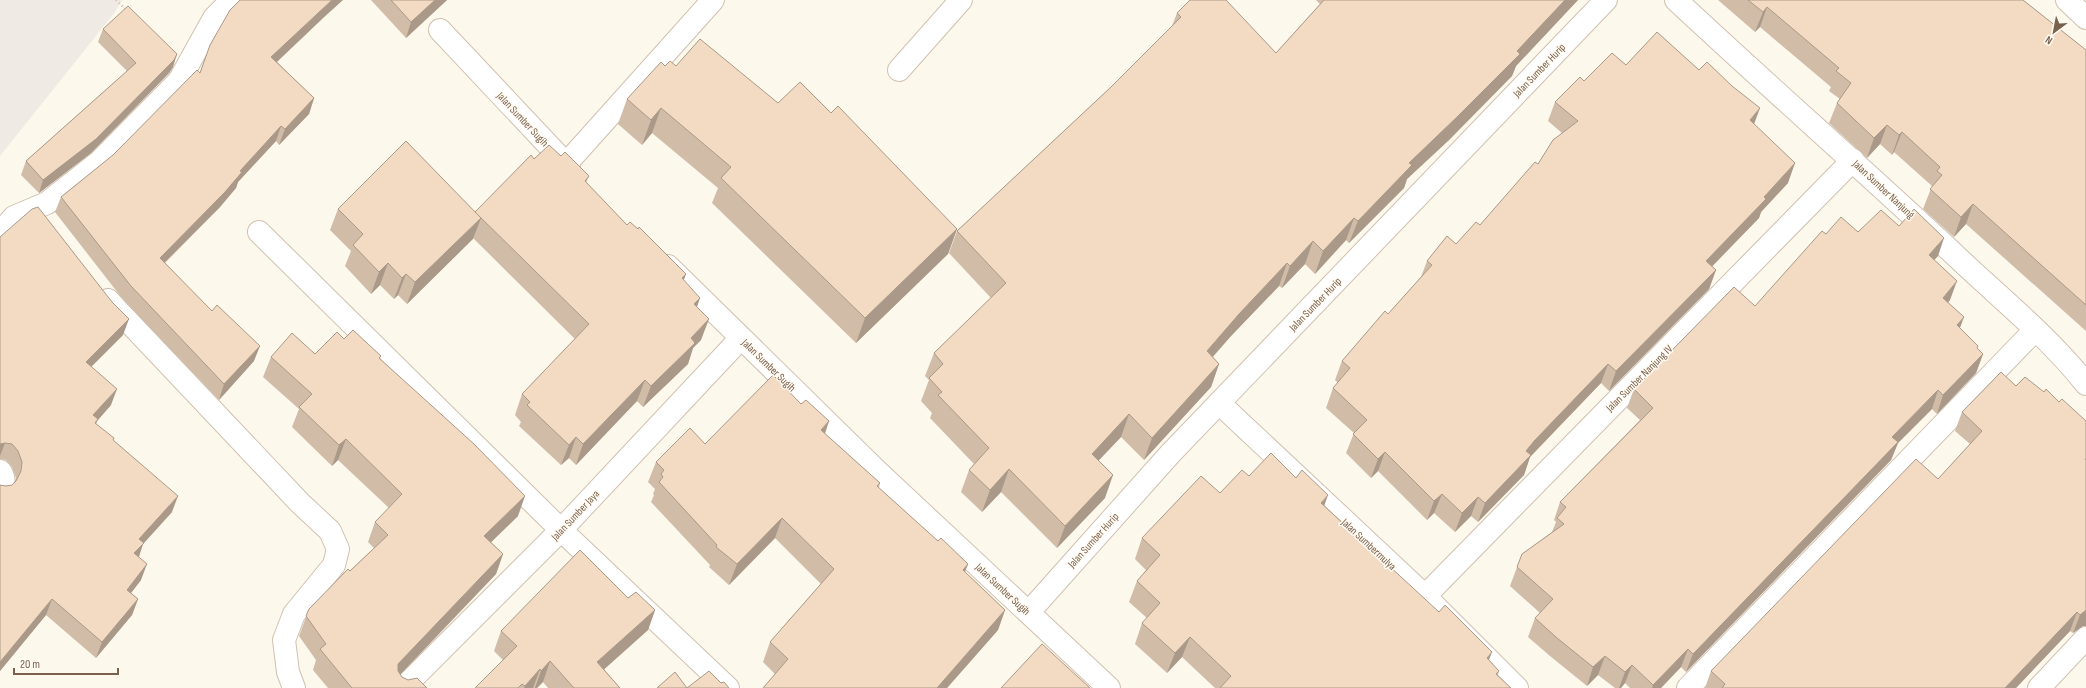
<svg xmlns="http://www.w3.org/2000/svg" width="2086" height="688" viewBox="0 0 2086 688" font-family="'Sofia Sans Condensed',sans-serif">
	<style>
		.industrial { fill: #efeae4 }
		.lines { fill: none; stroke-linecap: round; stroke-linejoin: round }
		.minor-casing { stroke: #d1c1b0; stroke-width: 24 }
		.path { stroke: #d9bea5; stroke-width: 2.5; stroke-dasharray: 1 3; stroke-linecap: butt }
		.minor { stroke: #fff; stroke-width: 22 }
		.wall { fill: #d1bca8 }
		.shaded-wall { fill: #a98 }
		.building { fill: #f3dbc3; stroke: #a98 }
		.labels { text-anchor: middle; stroke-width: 3; stroke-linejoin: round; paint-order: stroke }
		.street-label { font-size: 11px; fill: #7a614d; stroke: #fffbf3 }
	</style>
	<rect width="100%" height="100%" fill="#fdf8ec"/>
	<path class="industrial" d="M0,0H122L115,12L0,156Z"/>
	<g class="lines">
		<defs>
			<g id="minor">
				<path d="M1676,0C1769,87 1864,170 1957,257C2000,298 2049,337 2086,384"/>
				<path d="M2067,0L2086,18"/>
				<path d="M440,30L569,167"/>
				<path d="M899,70L961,0"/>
				<path d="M566,164L713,0"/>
				<path d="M259,232L561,530L728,688"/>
				<path d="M0,233L14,217L47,203L99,162L179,81L214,18L232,0"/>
				<path d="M668,266L878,472L1109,688"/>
				<path d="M108,300L300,503L330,531L338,549L334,565L294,614L284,640L288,672L294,688"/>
				<path d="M1219,403L1425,596L1517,688"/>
				<path d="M0,471C5,478 4,484 0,490"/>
				<path d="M1425,596L1853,160"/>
				<path d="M1029,612L1170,454L1606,0"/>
				<path d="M403,688L561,530L741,338"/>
				<path d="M1688,688L2035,330"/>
				<path d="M2039,688L2086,638"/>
			</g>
		</defs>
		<use href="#minor" class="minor-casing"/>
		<path class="path" d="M116,0L127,11"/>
		<use href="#minor" class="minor"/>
	</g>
	<g class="wall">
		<path d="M371,0H447L406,38Z"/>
		<path d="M1316,0H1578L1516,66L1512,76L1449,140L1407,179L1404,188L1349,243L1346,240L1315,274L1305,264L1282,288L1279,286L1231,336L1213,357L1219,364L1211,387L1144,460L1121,437L1098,461L1105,498L1057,548L1001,492L982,512L961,492L969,470L974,464L930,418L932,413L921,401L929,380L925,376L934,353L991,298L949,253L957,231L1111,87L1172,26L1177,13L1276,53L1320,4Z"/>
		<path d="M1718,0H2023L2086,50V331L1966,224L1954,237L1923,209L1932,186L1894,152L1892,155L1880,144L1867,158L1829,123L1837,103L1840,99L1829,91L1831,87L1760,27L1755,32Z"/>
		<path d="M322,19L277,62L314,98L309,114L279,145L276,141L238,182L236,188L220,207L165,263L254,361L219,400L125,302L55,212L61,197L113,155L200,73Z"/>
		<path d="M103,29L173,67L169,73L91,153L39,193L21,175L26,161L127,71L98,42Z"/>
		<path d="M1626,65L1754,124L1788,183L1761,212L1759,218L1712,266L1716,270L1709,289L1609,391L1601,383L1530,457L1524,475L1478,522L1471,516L1455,532L1434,513L1427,520L1378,471L1371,478L1346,453L1354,433L1326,408L1333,388L1338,383L1335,380L1342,361L1388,314L1421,277L1427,261L1456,244L1480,225L1538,164L1562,133L1548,121L1555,102L1584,81Z"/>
		<path d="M665,66H676L778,103L831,113L957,229L948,254L856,343L712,203L718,188L652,133L642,145L618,124L627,99Z"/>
		<path d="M561,156L589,176L586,183L627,225L686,274L683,281L697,307L701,340L693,348L688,364L643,407L637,401L576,465L569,458L561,465L519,426L521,422L515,415L522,394L575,339L473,238L407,304L398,295L394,299L380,285L371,294L345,266L351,251L330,230L338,209L475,212L534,159Z"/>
		<path d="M1899,226L1938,256L1934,260L1950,300L1948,302L1960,328L1978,346L1977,348L1983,354L1976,373L1937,414L1932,409L1898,443L1891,460L1686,672L1681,667L1661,688H1630L1625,683L1621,688H1615L1598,675L1587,686L1550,656L1528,637L1535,618L1540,613L1510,586L1522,554L1552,532L1556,522L1554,520L1560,502L1640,420L1627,408L1634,389L1755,306L1826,234L1858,232Z"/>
		<path d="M0,237L123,335L91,367L111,405L97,421L96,424L113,440L172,512L143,544L139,557L141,580L131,593L138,599L132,615L96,658L46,615L0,671V485L6,486L12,485L15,481L16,478L12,467L6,460L0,459Z"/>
		<path d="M344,339L381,356L380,358L518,516L491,542L503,554L496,574L400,675L402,677L408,680L427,688H328L313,670L316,660L299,636L309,609L374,548L368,542L375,522L389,508L338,460L332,466L292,427L299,409L263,377L271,357L315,354Z"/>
		<path d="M2001,372L2086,626H2083L2073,633L2070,631L2016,688H1705L1711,671L1938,479L1970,444L1955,431L1962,412Z"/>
		<path d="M801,404L829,421L825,434L880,483L879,488L938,541L968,564L965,572L1005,610L998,630L947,688H763L775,674L763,662L770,642L821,584L775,538L729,585L709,567L710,565L651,502L654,495L653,494L655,489L648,482L656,462L705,444Z"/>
		<path d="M1249,476L1324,505L1489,660L1499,671L1498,675L1511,688H1215L1182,657L1167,673L1135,644L1142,623L1147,618L1129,602L1137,581L1146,570L1135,559L1142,538L1220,493Z"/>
		<path d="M628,598L655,610L648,630L604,669L620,688H548L543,682L537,688H475L503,660L494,651L501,631Z"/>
	</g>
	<g class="shaded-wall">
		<path d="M332,0H343L322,19L266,72L271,57Z"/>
		<path d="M435,0H447L406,38L411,22Z"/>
		<path d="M1565,0H1578L1516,66L1512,76L1449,140L1407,179L1404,188L1349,243L1358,221L1409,163Z"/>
		<path d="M1767,7L1760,27L1755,32L1763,12Z"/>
		<path d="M177,54L173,67L169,73L91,153L39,193L43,180Z"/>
		<path d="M314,98L309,114L279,145L285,129Z"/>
		<path d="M661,108L652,133L642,145L651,120Z"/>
		<path d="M1760,108L1753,127L1750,120Z"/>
		<path d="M1887,125L1880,144L1867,158L1874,138Z"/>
		<path d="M281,126L276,141L238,182L236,188L220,207L154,273L160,258Z"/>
		<path d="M1902,132L1894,152L1892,155L1899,135Z"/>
		<path d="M1795,163L1788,183L1761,212L1759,218L1699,280L1706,261Z"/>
		<path d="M1973,204L1966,224L1954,237L1961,217Z"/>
		<path d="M481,218L473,239L407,304L415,282Z"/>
		<path d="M1354,218L1346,240L1315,274L1323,251Z"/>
		<path d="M957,229L948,254L856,343L865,318Z"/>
		<path d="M1944,238L1938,256L1922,273L1929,255Z"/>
		<path d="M1313,241L1305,264L1282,288L1290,266Z"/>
		<path d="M388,263L380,285L371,294L379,272Z"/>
		<path d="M1287,263L1279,286L1231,336L1198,373L1207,351L1239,314Z"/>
		<path d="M1716,270L1709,289L1609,391L1616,371Z"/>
		<path d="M406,274L398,295L394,299L402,278Z"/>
		<path d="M686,274L678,295L682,278Z"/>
		<path d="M1957,281L1950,300L1937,316L1943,298Z"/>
		<path d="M700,298L693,319L694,304Z"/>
		<path d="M1964,317L1957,336V325Z"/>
		<path d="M129,319L123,335L80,378L86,362Z"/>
		<path d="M709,319L701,340L693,348L688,364L643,407L651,386L691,338Z"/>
		<path d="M260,346L254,361L219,400L224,384Z"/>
		<path d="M1983,354L1976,373L1937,414L1943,395Z"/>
		<path d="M1219,364L1211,387L1144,460L1152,438Z"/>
		<path d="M1608,364L1601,383L1530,457L1524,475L1478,522L1485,503L1526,451L1535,440Z"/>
		<path d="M645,380L637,401L576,465L583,444Z"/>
		<path d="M117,389L111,405L97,421L92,435L93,415Z"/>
		<path d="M1938,390L1932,409L1898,443L1891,460L1686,672L1693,654L1892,437Z"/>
		<path d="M1129,414L1121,437L1083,477L1092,454Z"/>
		<path d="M829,421L822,441L821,430Z"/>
		<path d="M576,437L569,458L561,465L569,445Z"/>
		<path d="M346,439L338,460L332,466L339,445Z"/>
		<path d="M5,443L0,456V444Z"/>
		<path d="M1385,452L1378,471L1371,478L1378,459Z"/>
		<path d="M1009,469L1001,492L982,512L990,490Z"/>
		<path d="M1113,475L1105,498L1057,548L1065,526Z"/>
		<path d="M1442,494L1434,513L1427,520L1434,501Z"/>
		<path d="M1328,495L1321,515V503Z"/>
		<path d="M178,496L172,512L143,544L138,559L128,569L139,539Z"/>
		<path d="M525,496L518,516L477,556L484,536Z"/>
		<path d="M1478,497L1471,516L1455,532L1462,513Z"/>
		<path d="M782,518L775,538L729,585L737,564Z"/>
		<path d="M503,554L496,574L391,684L398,664Z"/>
		<path d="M147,564L141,580L121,606L127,590Z"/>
		<path d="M968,564L960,584L963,570Z"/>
		<path d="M52,599L46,615L0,671V662Z"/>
		<path d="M138,599L132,615L96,658L102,642Z"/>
		<path d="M655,610L648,630L590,682L597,662Z"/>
		<path d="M1005,610L998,630L947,688H937Z"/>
		<path d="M2086,610V626H2083L2073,633L2080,615Z"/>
		<path d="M2077,612L2070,631L2016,688H2005Z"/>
		<path d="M1190,637L1182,657L1167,673L1175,653Z"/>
		<path d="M1688,649L1681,667L1661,688H1652L1653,685Z"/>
		<path d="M1492,652L1484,673L1487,658Z"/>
		<path d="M1605,656L1598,675L1587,686L1593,667Z"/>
		<path d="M550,661L543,682L537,688H535L541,671Z"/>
		<path d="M1632,665L1625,683L1621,688H1619L1625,672Z"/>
		<path d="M540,669L533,688H524L525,686Z"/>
	</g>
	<g class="building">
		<path d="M240,0H332L271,57L314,98L285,129L281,126L240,171L242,172L225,192L160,258L212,311L217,305L260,346L224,384L131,286L61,197L113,155L197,70L200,73L210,45L230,10Z"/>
		<path d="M391,0H435L411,22Z"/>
		<path d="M1190,0H1226L1276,53L1324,0H1565L1517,51L1520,54L1457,117L1409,163L1412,165L1358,221L1354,218L1323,251L1313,241L1290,266L1287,263L1239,314L1207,351L1219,364L1152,438L1129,414L1092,454L1113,475L1065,526L1009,469L990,490L969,470L989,448L938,395L942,392L929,378L943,364L934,353L1006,283L957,231L1111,87L1181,17L1177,13Z"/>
		<path d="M1748,0H2023L2086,50V305L1973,204L1961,217L1930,189L1942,175L1937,171L1940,167L1902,132L1899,135L1887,125L1874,138L1837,103L1851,83L1836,71L1839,68L1767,7L1763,12Z"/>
		<path d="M128,6L177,54L174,60L96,139L43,180L26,161L136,63L103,29Z"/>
		<path d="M1657,32L1699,70L1707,62L1732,86L1760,108L1750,120L1795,163L1764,197L1766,199L1706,261L1716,270L1616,371L1608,364L1535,440L1526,451L1531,455L1485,503L1478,497L1462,513L1442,494L1434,501L1385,452L1378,459L1353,434L1367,420L1333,388L1350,368L1342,361L1385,311L1388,314L1432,265L1427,261L1447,236L1456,244L1476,222L1480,225L1535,162L1538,164L1553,140L1578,121L1555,102L1580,77L1584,81L1612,53L1626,65Z"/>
		<path d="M700,39L778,103L800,82L831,113L838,106L957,229L865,318L721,178L731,167L661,108L651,120L627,99L661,62L665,66L670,61L676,66Z"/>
		<path d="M406,141L481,218L415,282L406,274L402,278L388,263L379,272L353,245L363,234L338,209Z"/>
		<path d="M549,145L561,156L565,152L589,176L585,181L627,225L630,222L638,229L639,227L686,274L682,278L700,298L694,304L709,319L691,338L695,343L651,386L645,380L583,444L576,437L569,445L527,405L530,402L522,394L589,324L475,212L531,155L534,159Z"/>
		<path d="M38,207L112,302L129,319L86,362L117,389L93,415L98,419L95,423L114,438L113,440L178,496L139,539L144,543L134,553L147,564L127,590L138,599L102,642L52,599L0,662V485L6,486L12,485L16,481L21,471L22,462L18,451L12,444L5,443L0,444V237L32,209Z"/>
		<path d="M1914,209L1944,238L1929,255L1957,281L1943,298L1964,317L1957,325L1978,346L1977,348L1983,354L1943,395L1938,390L1892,437L1898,442L1693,654L1688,649L1653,685L1632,665L1625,672L1605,656L1593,667L1557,638L1535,618L1553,599L1517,567L1522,554L1564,524L1557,518L1566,507L1560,502L1653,408L1634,389L1734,287L1755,306L1822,231L1826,234L1841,217L1858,232L1881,210L1899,226Z"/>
		<path d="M353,330L381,356L379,358L474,444L525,496L484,536L503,554L398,664V671L402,677L408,680L417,678L427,688H352L320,649L326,644L306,616L309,609L348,569L350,571L388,535L375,522L402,494L346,439L339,445L299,407L312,394L271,357L292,333L315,354L337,332L344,339Z"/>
		<path d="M2001,372L2016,386L2025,377L2044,392L2046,389L2059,402L2062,399L2086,421V459H2085L2086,460V610L2080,615L2077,612L2005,688H1722L1725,684L1711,671L1916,459L1938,479L1982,431L1962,412Z"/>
		<path d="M773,375L801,404L806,400L829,421L821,430L880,483L877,486L938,541L941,538L968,564L963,570L1005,610L937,688H763L788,659L770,642L834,569L782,518L737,564L716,547L717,545L659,482L663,477L661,474L664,470L656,462L690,428L705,444Z"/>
		<path d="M1271,453L1296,478L1302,470L1328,495L1321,503L1439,612L1445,605L1492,652L1487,658L1499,671L1496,674L1511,688H1220L1231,676L1190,637L1175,653L1142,623L1160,603L1137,581L1160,555L1142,538L1201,476L1220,493L1242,470L1249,476Z"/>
		<path d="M580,550L628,598L636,592L655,610L597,662L620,688H574L550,661L541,671L540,669L525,686L522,684L518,688H475L517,646L501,631Z"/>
		<path d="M1042,644L1090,688H1001Z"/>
		<path d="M709,671L721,683L724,682L729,688H657L675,672L687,688Z"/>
	</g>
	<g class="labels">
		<g class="street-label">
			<text transform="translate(1539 70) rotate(-46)" y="4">Jalan Sumber Hurip</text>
			<text transform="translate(523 119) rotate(47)" y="4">Jalan Sumber Sugih</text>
			<text transform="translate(1884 189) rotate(43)" y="4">Jalan Sumber Nanjung</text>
			<text transform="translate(1315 304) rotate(-46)" y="4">Jalan Sumber Hurip</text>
			<text transform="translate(769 365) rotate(44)" y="4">Jalan Sumber Sugih</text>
			<text transform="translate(1639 378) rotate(-45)" y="4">Jalan Sumber Nanjung IV</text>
			<text transform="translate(575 515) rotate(-47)" y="4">Jalan Sumber Jaya</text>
			<text transform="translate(1093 540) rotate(-48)" y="4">Jalan Sumber Hurip</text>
			<text transform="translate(1369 544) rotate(43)" y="4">Jalan Sumbermulya</text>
			<text transform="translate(1003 589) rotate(43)" y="4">Jalan Sumber Sugih</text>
		</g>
	</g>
	<g transform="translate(2054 32) rotate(212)" stroke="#fffbf3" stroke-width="3" paint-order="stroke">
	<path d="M0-3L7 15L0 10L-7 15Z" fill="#7a614d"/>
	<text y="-6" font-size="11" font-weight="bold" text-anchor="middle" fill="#7a614d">N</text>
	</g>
	<path d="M14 668v6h104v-6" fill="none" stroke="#7a614d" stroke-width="2"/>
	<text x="20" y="668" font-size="12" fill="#7a614d" stroke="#fffbf3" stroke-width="3" paint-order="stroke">20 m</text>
</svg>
